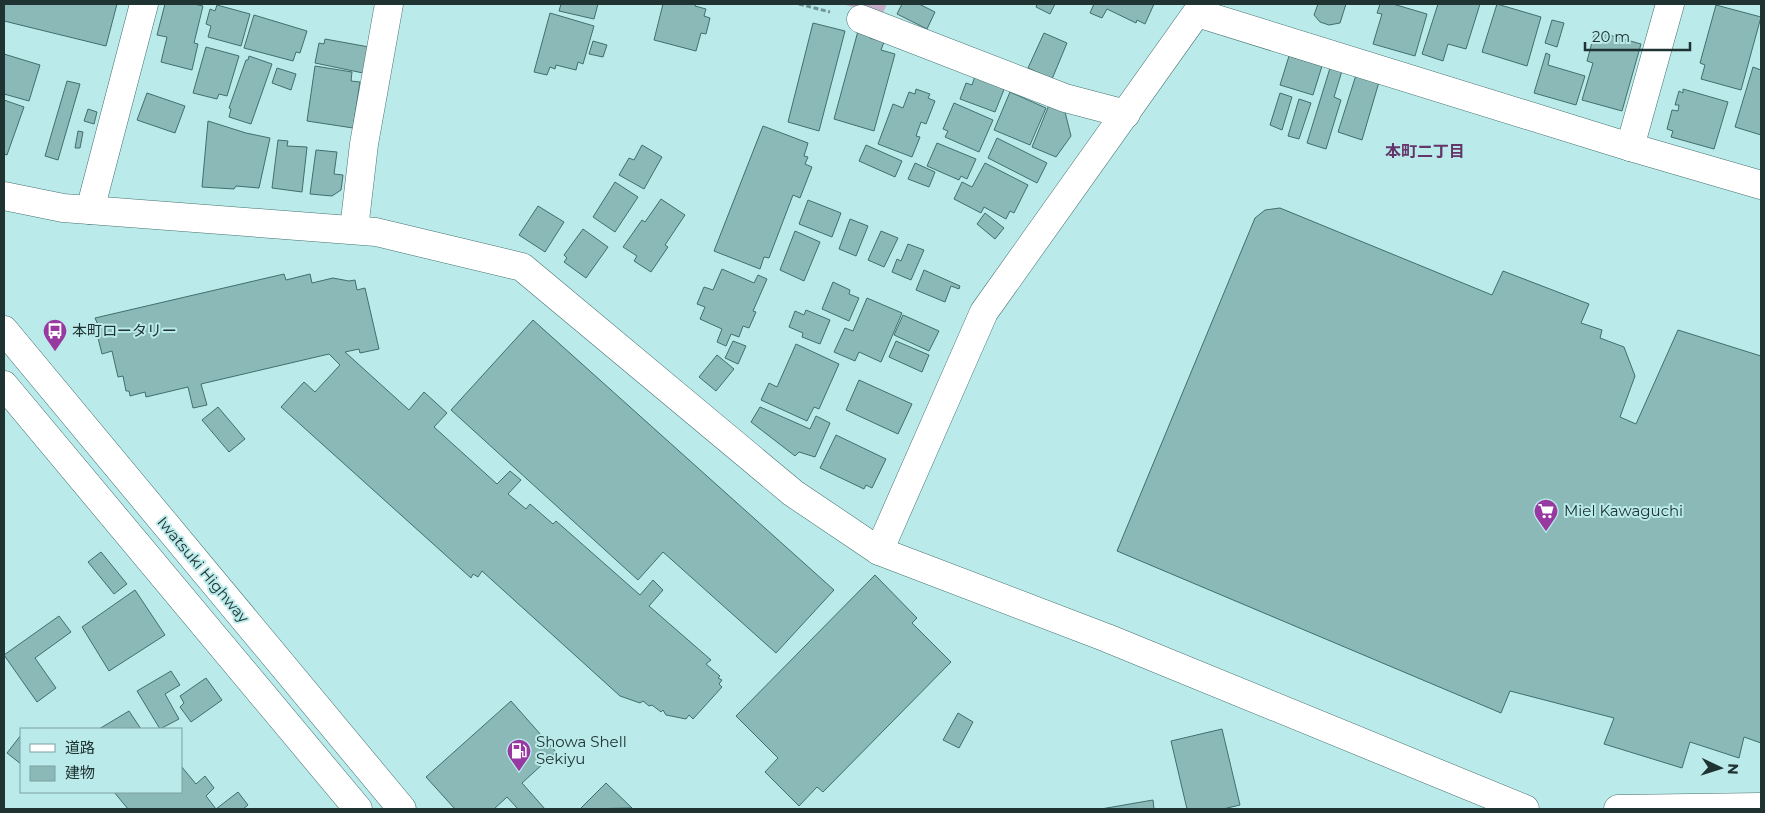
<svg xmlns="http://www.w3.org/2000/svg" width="1765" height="813" viewBox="0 0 1765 813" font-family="Montserrat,'Noto Sans JP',sans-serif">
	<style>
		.green { fill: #c7afc9 }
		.building { fill: #8ab9b8; stroke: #426f6e }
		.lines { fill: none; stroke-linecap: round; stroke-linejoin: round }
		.minor-casing { stroke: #457271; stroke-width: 29 }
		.tertiary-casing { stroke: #457271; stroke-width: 29 }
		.trunk-casing { stroke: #457271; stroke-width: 29 }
		.path { stroke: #729494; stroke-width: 3; stroke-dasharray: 5 2.5; stroke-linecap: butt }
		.minor { stroke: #fff; stroke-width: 28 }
		.tertiary { stroke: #fff; stroke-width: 28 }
		.trunk { stroke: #fff; stroke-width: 28 }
		.labels { text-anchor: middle; stroke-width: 4; stroke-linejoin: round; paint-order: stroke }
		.poi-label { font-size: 15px; fill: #203333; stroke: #baeae9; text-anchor: start }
		.street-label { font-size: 15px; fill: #203333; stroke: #baeae9 }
		.neighbourhood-label { font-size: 16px; font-weight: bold; fill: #643569; stroke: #baeae9 }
	</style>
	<rect width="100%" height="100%" fill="#baeae9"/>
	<path class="green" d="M842,4H887L882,15Z"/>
	<g class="building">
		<path d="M4,4H117L106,46L4,21Z"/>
		<path d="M165,4H194L203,6L194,43L198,44L192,70L161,62L167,37L157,35Z"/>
		<path d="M561,4H598L594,19L559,11Z"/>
		<path d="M663,4H696L695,6L706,9L704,16L710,18L706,34L701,33L696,51L654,40Z"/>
		<path d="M902,4H919L935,12L927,29L897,14Z"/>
		<path d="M1037,4H1055L1050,14L1036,7Z"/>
		<path d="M1094,4H1154L1145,24L1137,20L1136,23L1107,9L1102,18L1090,13Z"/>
		<path d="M1318,4H1346L1340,23L1329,25L1320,22L1314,15Z"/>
		<path d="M1380,4H1393L1427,14L1415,56L1373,44L1382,14L1377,13Z"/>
		<path d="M1438,4H1480L1466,49L1448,44L1443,61L1422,54Z"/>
		<path d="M1497,4L1541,17L1527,66L1482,52Z"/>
		<path d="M217,5L250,14L241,46L208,37L211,26L206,24L210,9L215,11Z"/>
		<path d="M1716,5L1761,17L1741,90L1701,79L1705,65L1700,63Z"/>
		<path d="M550,13L594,26L583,64L578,62L576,70L556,65L555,69L550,67L547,75L534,72Z"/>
		<path d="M254,15L307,31L300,53L296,52L293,61L244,48Z"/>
		<path d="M1552,20L1564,23L1557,47L1545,43Z"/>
		<path d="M813,23L845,31L819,131L788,122Z"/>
		<path d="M858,31L871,35L870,38L884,42L881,50L895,54L874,131L834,119Z"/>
		<path d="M1595,31L1641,44L1622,111L1582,100L1593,63L1587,61Z"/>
		<path d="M1044,33L1067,43L1052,79L1028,68Z"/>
		<path d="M325,39L369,47L363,73L315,63L319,43L324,44Z"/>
		<path d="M593,41L607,45L603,57L589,54Z"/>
		<path d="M206,47L239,56L227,96L219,94L217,99L193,93Z"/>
		<path d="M1546,53L1550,55L1548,65L1585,76L1576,105L1534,93Z"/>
		<path d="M4,54L40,65L29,101L4,94Z"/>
		<path d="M249,56L272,64L251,124L229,117L231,109L229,108L246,60H248Z"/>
		<path d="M1289,56L1322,66L1313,95L1280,85Z"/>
		<path d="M315,66L352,72L351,81L360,82L353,128L307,121Z"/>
		<path d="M1753,67L1761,70V135L1735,127Z"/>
		<path d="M277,68L296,74L291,90L272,83Z"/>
		<path d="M1330,68L1342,71L1334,97L1341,100L1326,149L1307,143Z"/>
		<path d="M1356,75L1379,82L1362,140L1338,132Z"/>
		<path d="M975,76L1005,87L995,112L960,99L966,83L972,85Z"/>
		<path d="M67,81L80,84L58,160L45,156Z"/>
		<path d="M916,89L930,94L928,98L935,101L926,124L921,122L916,136L920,137L912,157L878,144L893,104L903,108L909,92L915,94Z"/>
		<path d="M1683,89L1728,102L1714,149L1671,137L1673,131L1667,129L1672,110L1678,111L1679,105H1675L1679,91L1683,93Z"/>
		<path d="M1010,92L1046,108L1030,145L994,130Z"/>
		<path d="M147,93L185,106L175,133L137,120Z"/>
		<path d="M1280,93L1292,97L1282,130L1270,125Z"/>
		<path d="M1299,99L1311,103L1299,139L1288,136Z"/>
		<path d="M4,100L24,107L7,155L4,154Z"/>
		<path d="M954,103L993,120L979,152L945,137L948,131L943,129Z"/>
		<path d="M1049,105L1065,112L1071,136L1056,157L1032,147Z"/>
		<path d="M88,109L97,112L94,124L84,121Z"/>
		<path d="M208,121L246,133L270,138L259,188L236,186L234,189L202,187Z"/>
		<path d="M763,126L808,143L804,156L808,157L805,164L812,167L800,198L793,195L769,258L764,257L760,269L714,251Z"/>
		<path d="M78,131L83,132L80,148H75Z"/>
		<path d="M997,138L1047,163L1037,183L988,158Z"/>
		<path d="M278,140L288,141L287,146L307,147L302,192L272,188Z"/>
		<path d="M937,143L976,159L967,179L961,176L959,180L927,166Z"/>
		<path d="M642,145L662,157L644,189L619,175L629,158L634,160Z"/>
		<path d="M866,145L902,161L895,177L859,161Z"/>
		<path d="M316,150L337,152L334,174L343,175L341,190L332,196L310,194Z"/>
		<path d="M915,163L935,172L929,187L908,179Z"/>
		<path d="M985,163L1028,185L1014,213L1010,211L1006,219L984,207L981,213L954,199L962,182L972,187Z"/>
		<path d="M615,182L638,197L615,232L593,217Z"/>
		<path d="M661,199L685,215L665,245L668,247L651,272L634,261L637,256L623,247L642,220L645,222Z"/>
		<path d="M808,200L841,213L832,237L799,224Z"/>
		<path d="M538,206L564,222L545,252L519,235Z"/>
		<path d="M1280,208L1492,295L1503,271L1589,304L1581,323L1602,330L1600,338L1624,347L1635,376L1620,417L1636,424L1678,330L1761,356V743L1744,737L1739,758L1690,742L1682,768L1604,744L1614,718L1510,691L1501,713L1117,551L1255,218L1265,210Z"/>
		<path d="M985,213L1004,228L995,239L977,224Z"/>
		<path d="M850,219L868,226L856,256L839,249Z"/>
		<path d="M583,229L608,247L586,278L564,262L567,258L564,255Z"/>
		<path d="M795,231L820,242L804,281L780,270Z"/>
		<path d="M881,231L898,238L884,267L868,260Z"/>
		<path d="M908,244L924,250L911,280L892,272L897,259L901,261Z"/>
		<path d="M722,269L754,283L758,275L767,279L753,311L756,312L749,328L743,326L739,337L731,334L726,346L717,342L722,329L700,319L705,307L697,304L704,287L713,290Z"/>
		<path d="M924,270L960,286L959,289L951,286L945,302L916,290Z"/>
		<path d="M284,274L286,280L310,274L312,283L333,278L349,281L355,280L357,290L365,288L379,349L360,353L359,349L345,352L409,410L424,392L447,413L434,427L497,484L510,471L521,480L508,494L526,509L530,504L553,524L556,521L640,595L653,580L663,590L649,606L711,660L706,664L720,676L718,678L722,680L719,684L722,687L693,719L689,715L686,719L666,715L663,710L661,712L652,705L649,706L643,701L640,703L620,696L482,571L478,577L473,574L471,578L281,407L304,382L315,392L340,365L329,354L201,384L207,405L193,408L188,387L146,397L145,392L130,396L129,391H126L123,376L118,377L112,351L102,354L95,326L98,325L95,318Z"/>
		<path d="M833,282L850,290L849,294L859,298L849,321L822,309Z"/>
		<path d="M867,298L902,313L881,362L859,352L855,361L834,352L845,328L853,331Z"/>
		<path d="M806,310L830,320L820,344L802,337L803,333L789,327L795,311L804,315Z"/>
		<path d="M903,315L939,331L929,351L894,335Z"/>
		<path d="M533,320L834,590L776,653L663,552L638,580L451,410Z"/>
		<path d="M733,341L746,346L738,364L725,358Z"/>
		<path d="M896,341L929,355L922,372L889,357Z"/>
		<path d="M796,344L839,364L819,409L814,407L807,421L761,400L769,383L777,387Z"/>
		<path d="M717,355L734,369L716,391L699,377Z"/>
		<path d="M859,380L912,404L898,434L846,410Z"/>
		<path d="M218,407L245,439L229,452L202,420Z"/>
		<path d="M760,407L810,429L816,416L830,423L815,457L799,452L795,456L751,422Z"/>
		<path d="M836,435L886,459L872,488L866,485L864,489L820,468Z"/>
		<path d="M101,552L127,584L114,594L88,562Z"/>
		<path d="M875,575L917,618L912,623L951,662L823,792L817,787L799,806L765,772L778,758L736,716Z"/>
		<path d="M135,590L165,635L109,671L82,627Z"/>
		<path d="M59,616L71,632L35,658L56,688L37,702L4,655Z"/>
		<path d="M171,671L180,685L165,694L179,719L160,729L137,691Z"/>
		<path d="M206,678L222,700L191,722L180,707L184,703L180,696Z"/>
		<path d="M511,701L556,752L522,783L545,809H518L507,797L494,809H455L426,777Z"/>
		<path d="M129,711L141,729H99Z"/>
		<path d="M958,713L973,722L959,748L943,740Z"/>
		<path d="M1222,729L1240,805L1223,809H1187L1171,741Z"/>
		<path d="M21,735V764L7,753Z"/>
		<path d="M181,766L196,784L205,776L214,788L206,796L216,809H128L114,792H181Z"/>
		<path d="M606,783L632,808L580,809Z"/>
		<path d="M238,792L248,805L243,809H216Z"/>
		<path d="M1153,800L1154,809H1101Z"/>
	</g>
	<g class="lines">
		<defs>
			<g id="minor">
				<path d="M1197,13L1630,147L1761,185"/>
				<path d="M861,19L1065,98L1126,114"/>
				<path d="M1630,147L1670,4"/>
				<path d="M4,196L63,208L376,232L522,267L793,493L879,551L1107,638L1525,809"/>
				<path d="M90,210L144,4"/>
				<path d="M354,229L364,144L389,4"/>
				<path d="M1618,809L1761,807"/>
			</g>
			<path id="tertiary" d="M879,551L984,312L1203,4"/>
			<g id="trunk">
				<path d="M4,330L402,809"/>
				<path d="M4,385L358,809"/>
			</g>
		</defs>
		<use href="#minor" class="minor-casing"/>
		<use href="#tertiary" class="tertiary-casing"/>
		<use href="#trunk" class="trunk-casing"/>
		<path class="path" d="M799,4L830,12"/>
		<use href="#minor" class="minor"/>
		<use href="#tertiary" class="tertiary"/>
		<use href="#trunk" class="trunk"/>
	</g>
	<defs>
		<symbol id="bus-pin" viewBox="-11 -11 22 30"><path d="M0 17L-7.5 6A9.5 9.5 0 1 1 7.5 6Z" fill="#9839a2" stroke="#baeae9"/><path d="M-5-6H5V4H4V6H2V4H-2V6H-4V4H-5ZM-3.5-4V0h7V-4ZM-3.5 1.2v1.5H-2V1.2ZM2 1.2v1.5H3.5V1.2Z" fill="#fff"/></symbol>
		<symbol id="supermarket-pin" viewBox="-11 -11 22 30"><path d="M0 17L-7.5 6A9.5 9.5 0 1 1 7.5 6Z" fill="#9839a2" stroke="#baeae9"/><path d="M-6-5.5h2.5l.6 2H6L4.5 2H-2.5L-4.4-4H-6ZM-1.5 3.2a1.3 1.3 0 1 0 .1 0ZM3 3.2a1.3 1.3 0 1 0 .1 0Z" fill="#fff"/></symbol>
		<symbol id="fuel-pin" viewBox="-11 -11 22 30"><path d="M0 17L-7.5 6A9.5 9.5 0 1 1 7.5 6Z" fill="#9839a2" stroke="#baeae9"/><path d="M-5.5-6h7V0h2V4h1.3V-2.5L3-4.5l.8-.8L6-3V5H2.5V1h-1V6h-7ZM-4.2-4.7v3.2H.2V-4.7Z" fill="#fff"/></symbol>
	</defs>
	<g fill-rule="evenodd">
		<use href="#bus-pin" x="41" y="317" width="28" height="38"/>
		<use href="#supermarket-pin" x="1532" y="497" width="28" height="38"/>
		<use href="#fuel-pin" x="505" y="737" width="28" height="38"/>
	</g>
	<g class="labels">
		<g class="poi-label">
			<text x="72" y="336">本町ロータリー</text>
			<text x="1564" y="516">Miel Kawaguchi</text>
			<text x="536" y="747">Showa Shell<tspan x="536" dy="17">Sekiyu</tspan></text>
		</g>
		<g class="street-label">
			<text transform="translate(203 570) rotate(50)" y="5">Iwatsuki Highway</text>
		</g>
		<g class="neighbourhood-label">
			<text x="1425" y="157">本町二丁目</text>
		</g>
	</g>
	<rect width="1765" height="813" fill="none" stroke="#203333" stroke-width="10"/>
	<rect x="20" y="728" width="162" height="65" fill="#baeae9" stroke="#7ca1a0"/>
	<rect x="30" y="744" width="25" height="8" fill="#ffffff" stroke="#7ca1a0"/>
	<text x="65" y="753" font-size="15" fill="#203333">道路</text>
	<rect x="30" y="766" width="25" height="15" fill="#8ab9b8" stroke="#7ca1a0"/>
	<text x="65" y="778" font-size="15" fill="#203333">建物</text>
	<g transform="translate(1720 768) rotate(94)" stroke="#baeae9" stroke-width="4" paint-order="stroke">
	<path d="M0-4L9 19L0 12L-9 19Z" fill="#203333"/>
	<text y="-8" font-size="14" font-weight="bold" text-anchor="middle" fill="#203333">N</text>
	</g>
	<path d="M1585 42v8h105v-8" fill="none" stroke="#203333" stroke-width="2.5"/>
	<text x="1592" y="42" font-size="15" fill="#203333" stroke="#baeae9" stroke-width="4" paint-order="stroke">20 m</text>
</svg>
